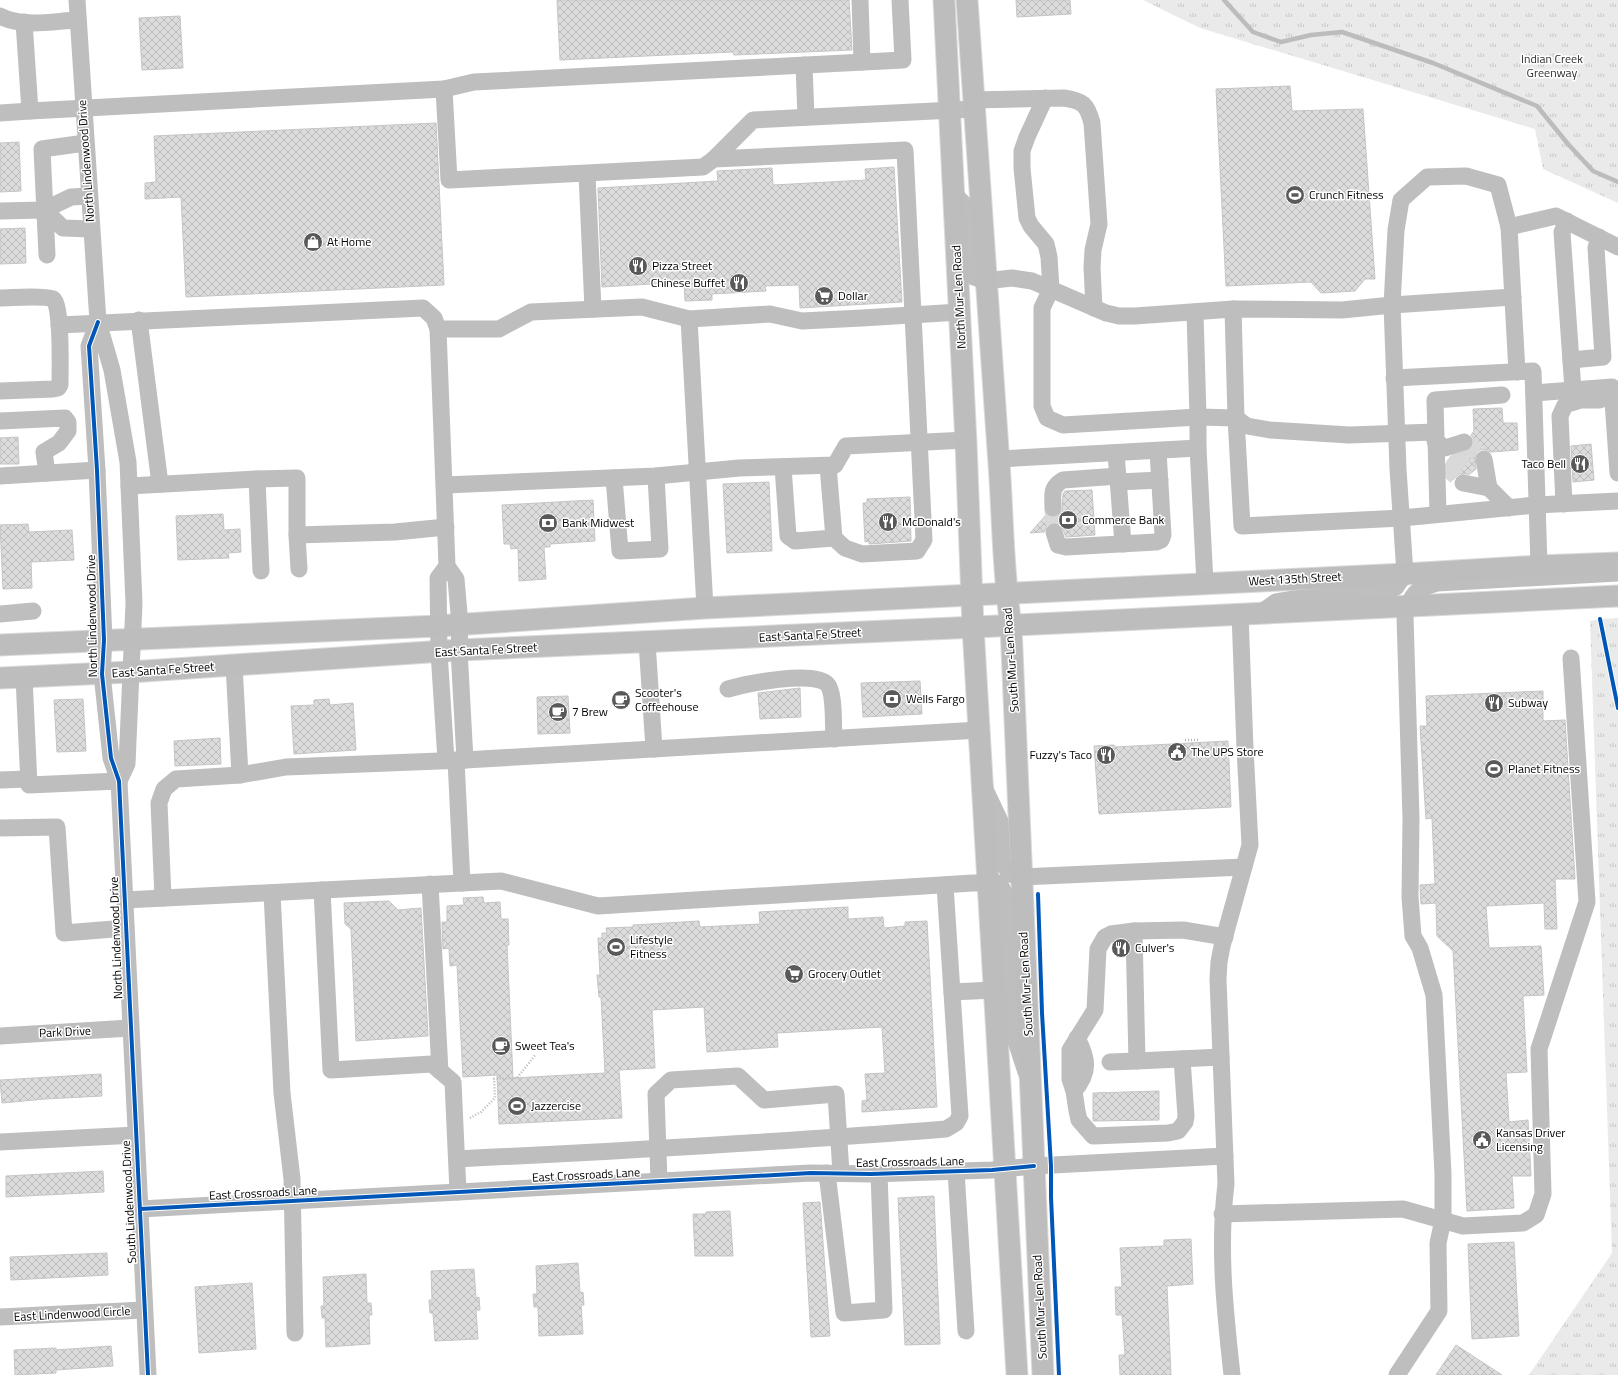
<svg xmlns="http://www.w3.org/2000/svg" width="1618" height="1375" viewBox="0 0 1618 1375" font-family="'Titillium Web',sans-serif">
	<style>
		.park { fill: url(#park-tufts) }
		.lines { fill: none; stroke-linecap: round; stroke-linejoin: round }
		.stream { stroke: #bcbcbc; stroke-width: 4.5 }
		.building { fill: url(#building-cross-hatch); stroke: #c5c5c5 }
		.minor-tunnel { stroke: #d9d9d9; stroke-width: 17; stroke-dasharray: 17 8; stroke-linecap: butt }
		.major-casing { stroke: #dbdbdb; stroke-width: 23 }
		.path { stroke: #b8b8b8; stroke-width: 2.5; stroke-dasharray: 1 2; stroke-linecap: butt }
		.minor { stroke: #bebebe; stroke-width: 17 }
		.major { stroke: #bdbdbd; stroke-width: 21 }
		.cycleway-casing { stroke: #fff; stroke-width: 6 }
		.cycleway { stroke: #0057b8; stroke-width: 4 }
		.labels { text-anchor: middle; stroke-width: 3; stroke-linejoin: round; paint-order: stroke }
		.park-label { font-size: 12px; fill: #2f2f2f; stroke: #fff }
		.street-label { font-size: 12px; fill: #000; stroke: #fff }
		.poi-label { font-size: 12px; fill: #000; stroke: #fff; text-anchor: start }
	</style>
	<defs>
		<pattern id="park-tufts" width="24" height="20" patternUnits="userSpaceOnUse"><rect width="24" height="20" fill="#eaeaea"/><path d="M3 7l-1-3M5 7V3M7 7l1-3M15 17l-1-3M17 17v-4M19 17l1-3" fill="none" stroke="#c7c7c7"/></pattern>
		<pattern id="building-cross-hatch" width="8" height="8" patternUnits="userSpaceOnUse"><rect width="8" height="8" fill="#dcdcdc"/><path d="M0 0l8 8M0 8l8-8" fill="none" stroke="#bbb"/></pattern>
	</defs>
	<rect width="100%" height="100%" fill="#fff"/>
	<g class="park">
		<path d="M1143,0H1618V203L1543,169L1535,129L1200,28Z"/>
		<path d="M1618,618V1375H1529L1612,1253L1590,621L1600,619Z"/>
	</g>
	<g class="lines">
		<path class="stream" d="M1224,0L1253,32L1281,42L1311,35L1342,32L1433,63L1537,106L1568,144L1593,171L1618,182"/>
	</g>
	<g class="building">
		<path d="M557,0H849L852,50L734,55L733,52L560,60Z"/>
		<path d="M1016,0H1070L1071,14L1017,17Z"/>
		<path d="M180,16L183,68L142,70L139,18Z"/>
		<path d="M1290,86L1292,111L1363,109L1375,279H1365L1355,291L1321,293L1311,282L1226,286L1216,89Z"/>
		<path d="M436,123L444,285L186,297L181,197L145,199V183L156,182L154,136Z"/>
		<path d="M19,142L21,191L0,192V143Z"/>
		<path d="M894,167L902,302L800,308L799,285L765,286L766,291L712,294V300L685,301L684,282L602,287L598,188L718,181L717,171L772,168L773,185L866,180L865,169Z"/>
		<path d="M25,228L26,263L0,264V229Z"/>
		<path d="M1502,408L1503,423H1517L1518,450L1491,452L1483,449L1478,451L1475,456L1476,469L1470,474H1459L1453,480L1447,475V462L1451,456L1467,451L1471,449L1474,445V439L1471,435L1474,431L1473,409Z"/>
		<path d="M18,437L19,464H0V438Z"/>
		<path d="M1591,444L1594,480L1573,482L1571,446Z"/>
		<path d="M769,482L772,551L727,553L723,484Z"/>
		<path d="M1092,490L1095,535L1066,537L1061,525L1056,522L1051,523L1047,525L1044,532L1030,533L1046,515L1054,518L1058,516L1062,513L1063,494L1065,491Z"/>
		<path d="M910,497L911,541L869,544V541L865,542L863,503H867V499Z"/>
		<path d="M593,500L595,541L550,544V547H544L546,579L519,581L518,548L511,549L510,544H504L502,505Z"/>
		<path d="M223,514L224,530L240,529L241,552L228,553L229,558L178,560L176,516Z"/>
		<path d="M28,524L29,532L72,530L74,560L31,562L32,588L3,589L0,525Z"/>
		<path d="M920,681L922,714L863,717L861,683Z"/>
		<path d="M800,688L801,717L760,719L758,693Z"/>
		<path d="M1543,691V721L1565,720L1575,879H1555L1557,929H1545L1544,903L1486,906L1489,948L1541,946L1544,995L1523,996L1527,1072L1506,1073L1509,1122L1528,1120L1531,1176H1512L1514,1208L1467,1211L1453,951L1437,936L1436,903L1421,904L1420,885L1435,884L1432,818L1426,819L1420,726H1427L1426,696Z"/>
		<path d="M568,696L570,733L538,734L537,697Z"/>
		<path d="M83,699L86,751L57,752L54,700Z"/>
		<path d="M329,699L330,705L353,703L356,750L294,754L291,706L314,705V700Z"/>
		<path d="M220,738L221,764L175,766L174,741Z"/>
		<path d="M1228,741L1231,807L1099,814L1094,746L1114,745L1115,747Z"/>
		<path d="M483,897L484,903L500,902L501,919H508L509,945H507L513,1078L605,1073L601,997H599L597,975H600L598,938H602V933H607L606,928L633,927V925L699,921L700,927L760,924L759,912L848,907V919L883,917L884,928L905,926V922L927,921L937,1107L862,1112V1101L867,1100L865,1074L885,1073L882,1027L777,1033L778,1047L707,1052L704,1007L652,1010L655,1068L619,1070L622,1118L499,1124L497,1075L463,1077L457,965L450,966L449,948L443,949L442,922H447V906L464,905L463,898Z"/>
		<path d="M389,901L398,910L421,908L428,1036L356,1041L351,929L345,924L344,903Z"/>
		<path d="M101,1074L102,1096L45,1099L2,1103L0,1080Z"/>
		<path d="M1159,1091V1120L1093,1121V1093Z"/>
		<path d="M103,1171L104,1192L6,1197V1176Z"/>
		<path d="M934,1196L940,1344L905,1345L898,1198Z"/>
		<path d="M820,1202L830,1336L811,1337L803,1203Z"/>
		<path d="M730,1211L733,1256H695L693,1214H706V1212Z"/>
		<path d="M1191,1239L1193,1284L1167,1286L1171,1375H1120L1119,1355H1125L1122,1315H1116L1115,1287H1122L1120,1248L1164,1246V1240Z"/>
		<path d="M1514,1242L1519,1336L1472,1339L1468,1244Z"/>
		<path d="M107,1253L108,1275L11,1280L10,1257Z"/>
		<path d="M578,1263L580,1293L583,1292L584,1305H581L583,1334L539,1336L538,1307H534L533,1294H537L536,1266Z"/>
		<path d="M474,1269L476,1298L479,1297L480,1310H476L478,1339L435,1341L433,1313H430L429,1300H432L431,1271Z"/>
		<path d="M366,1274L367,1303H371L372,1315H369L370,1344L326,1347L325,1318H322L321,1306H324L323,1277Z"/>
		<path d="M252,1283L256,1349L199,1353L195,1287Z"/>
		<path d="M1456,1345L1482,1362L1502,1375H1436Z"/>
		<path d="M111,1346L113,1366L56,1370V1373L15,1375L14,1350L56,1348V1350Z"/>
	</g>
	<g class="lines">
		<g class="minor-tunnel">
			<path d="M1464,442L1484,459"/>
			<path d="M1452,455L1471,473"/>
			<path d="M1444,465L1463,483"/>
			<path d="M1053,508L1054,532"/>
		</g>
		<defs>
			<g id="major">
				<path d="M944,0L966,443L973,627L1017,1375"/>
				<path d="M967,0C977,150 987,300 998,450C1003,508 1002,567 1011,626L1043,1375"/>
				<path d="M0,645L438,626L705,608L1405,574L1539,566L1618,563"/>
				<path d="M0,678L130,672L459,650L954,628L1618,596"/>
			</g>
		</defs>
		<use href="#major" class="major-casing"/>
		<g class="path">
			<path d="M1185,740H1199"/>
			<path d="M470,1118L481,1112L495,1098L494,1079L517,1078L536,1054"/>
		</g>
		<g class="minor">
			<path d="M77,0L98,322L112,370L128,462L134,603L127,764L119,781"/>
			<path d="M860,0L862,62"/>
			<path d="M0,16C23,28 53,21 78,20"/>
			<path d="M24,22L30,111L444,89L449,180L703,167L714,159L905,150L924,540L917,551L862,554L845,548L834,538"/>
			<path d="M804,65L806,117"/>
			<path d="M444,89L474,82L903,60L900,0"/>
			<path d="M1045,98L1027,137L1022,151V168L1027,218L1031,226L1046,244L1049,257L1051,289L1042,308V406L1047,418L1063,425L1198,417L1236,418L1233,309"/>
			<path d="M974,100L1064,98C1083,101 1087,104 1092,123L1099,224L1093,250L1092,267L1094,308"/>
			<path d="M0,113L30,111"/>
			<path d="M714,159L753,120L974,109"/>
			<path d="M587,174L593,309"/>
			<path d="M954,194L964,204L965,209L970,270L974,277L985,281L1012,278L1032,281L1106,313L1119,316H1135L1233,309L1342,310L1392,305L1398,469L1405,574L1396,587L1385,592L1294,599L1276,602L1259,614"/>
			<path d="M89,196L71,197L44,210L63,228L91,229"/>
			<path d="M0,211L44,210"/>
			<path d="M1567,221L1562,232L1573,390"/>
			<path d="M1509,227L1498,185L1466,176L1427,177L1401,200L1396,230L1392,305L1513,297"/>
			<path d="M47,255L42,149L85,143"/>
			<path d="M0,298C12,298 43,295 53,299C62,304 60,372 60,385L58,388L53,389L0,391"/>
			<path d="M1195,312L1198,417V448L1205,583"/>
			<path d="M689,319L705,608"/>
			<path d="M139,320L160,484"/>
			<path d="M98,322L89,346L97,470L104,640L102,674L111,758L119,781L148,1375"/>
			<path d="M59,325L423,308L434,318L438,329H499L531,312L642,307L689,319L770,314L802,321L862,318L960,312"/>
			<path d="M438,329L447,566L456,579L460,625L459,650L465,760"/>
			<path d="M1571,360L1603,357L1596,248L1599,237"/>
			<path d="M1517,372L1509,227L1556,216L1618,247"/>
			<path d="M1394,378L1533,371L1539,566"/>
			<path d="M1534,393L1612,387L1618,473"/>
			<path d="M1236,418L1242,526L1402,518L1536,505L1618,501"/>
			<path d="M1236,418L1247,426L1270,430L1349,435L1435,432"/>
			<path d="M0,421L65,418L68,422V431L59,443L44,452L47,473"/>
			<path d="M1435,441L1445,448L1464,442"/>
			<path d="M1116,453L1123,544"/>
			<path d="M999,459L1198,448"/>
			<path d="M1484,459L1489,488L1509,508"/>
			<path d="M783,467L788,536L795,541L834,538L828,466"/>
			<path d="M0,476L97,470"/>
			<path d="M614,478L620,551L660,549L656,476"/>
			<path d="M257,479L261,571"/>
			<path d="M1119,482L1160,480"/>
			<path d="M1463,483L1489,488"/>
			<path d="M445,485L656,476L739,468L835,465L846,446L966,440"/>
			<path d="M129,486L257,479L297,478V535L395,532L446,527"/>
			<path d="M1564,504L1560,416L1565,405L1581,400H1600"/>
			<path d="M1053,508C1053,494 1050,488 1063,480L1118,476"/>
			<path d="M1438,514L1435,400L1502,395"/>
			<path d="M1054,532L1058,545L1066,547L1156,542L1161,540L1163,535L1158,451"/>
			<path d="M297,535L299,569"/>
			<path d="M0,614L33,611"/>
			<path d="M647,642L654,749"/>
			<path d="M234,665L240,775"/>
			<path d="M24,677L29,785L119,781"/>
			<path d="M728,689C745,684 814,670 827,684C835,692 833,727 834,739"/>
			<path d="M446,760L439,652L438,578L447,566"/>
			<path d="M456,760L462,883"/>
			<path d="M0,780L29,779"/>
			<path d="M984,787L1000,821L1002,862L1010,874L1021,877L1244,867"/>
			<path d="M0,828L57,827L64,933L126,928"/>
			<path d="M430,884L440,1071"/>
			<path d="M322,890L331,1070L432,1064L453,1082L458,1192"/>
			<path d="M272,893L282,1093L292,1179L295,1333"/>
			<path d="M163,898L159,803L164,789L176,779L240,775L286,767L465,760L979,730"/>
			<path d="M125,900L501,881L598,906L973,883H999L1005,894L1013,1032L1026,1072"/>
			<path d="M1134,931L1111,934L1105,937L1098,949L1095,1010L1070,1050V1079L1074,1091L1077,1111L1079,1120L1093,1136L1168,1133L1178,1131L1185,1122L1186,1116L1182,1059"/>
			<path d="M952,992L994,990"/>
			<path d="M0,1036L130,1028"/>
			<path d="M1221,1057L1137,1061L1134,931L1183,930L1225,937"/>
			<path d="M1110,1062L1137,1061"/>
			<path d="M1074,1091C1090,1072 1088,1059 1077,1038"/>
			<path d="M0,1142L136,1135"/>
			<path d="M457,1159C620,1151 783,1142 946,1129L956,1123L960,1116L945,885"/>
			<path d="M956,1171L966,1331"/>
			<path d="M827,1173L844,1313L884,1310L879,1174"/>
			<path d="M659,1181L656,1094L671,1080L738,1076L764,1100L836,1094L841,1173"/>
			<path d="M140,1209L811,1173L871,1174L992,1170L1034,1166L1225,1156"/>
			<path d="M1222,1214L1403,1209L1463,1226L1523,1223L1536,1215L1543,1194L1539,1049L1587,902L1571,658"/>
			<path d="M0,1317L144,1310"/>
			<path d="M1232,1375C1225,1311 1218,1248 1226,1184L1218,979L1219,962L1222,946L1250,845L1245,748L1240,614"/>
			<path d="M1397,1375L1439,1311L1438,1243L1443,1220V1174L1434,995L1420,948L1413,936L1410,897L1411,818L1405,616C1411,594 1415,589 1437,583L1618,573"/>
		</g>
		<use href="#major" class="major"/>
		<defs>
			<g id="cycleway">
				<path d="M98,322L89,346L97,470L104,640L102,674L111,758L119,781L148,1375"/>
				<path d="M1600,619L1618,708"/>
				<path d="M1038,894L1042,1013L1051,1166V1197L1059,1375"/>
				<path d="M140,1209L811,1173L871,1174L992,1170L1034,1166"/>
			</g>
		</defs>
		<use href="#cycleway" class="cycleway-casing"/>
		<use href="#cycleway" class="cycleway"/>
	</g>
	<defs>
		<symbol id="stadium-disc" viewBox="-11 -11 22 22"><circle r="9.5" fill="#595959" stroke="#fff"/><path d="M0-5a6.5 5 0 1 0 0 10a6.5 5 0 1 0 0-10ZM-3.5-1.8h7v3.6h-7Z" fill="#fff"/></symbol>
		<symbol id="shop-disc" viewBox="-11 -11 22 22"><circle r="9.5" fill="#595959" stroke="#fff"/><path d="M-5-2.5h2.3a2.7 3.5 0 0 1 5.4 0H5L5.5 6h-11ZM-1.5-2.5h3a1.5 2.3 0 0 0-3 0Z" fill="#fff"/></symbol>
		<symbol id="restaurant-disc" viewBox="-11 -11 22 22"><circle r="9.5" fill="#595959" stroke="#fff"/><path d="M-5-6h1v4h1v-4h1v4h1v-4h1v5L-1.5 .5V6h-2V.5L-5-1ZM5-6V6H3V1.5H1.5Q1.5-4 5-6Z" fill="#fff"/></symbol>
		<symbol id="supermarket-disc" viewBox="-11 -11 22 22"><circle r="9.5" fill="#595959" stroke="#fff"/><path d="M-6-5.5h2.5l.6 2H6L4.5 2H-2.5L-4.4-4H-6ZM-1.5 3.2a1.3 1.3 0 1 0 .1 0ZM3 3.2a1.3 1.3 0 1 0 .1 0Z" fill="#fff"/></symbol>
		<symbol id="bank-disc" viewBox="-11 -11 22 22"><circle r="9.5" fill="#595959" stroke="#fff"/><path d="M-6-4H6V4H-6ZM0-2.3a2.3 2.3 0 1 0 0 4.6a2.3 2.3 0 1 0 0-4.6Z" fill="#fff"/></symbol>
		<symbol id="cafe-disc" viewBox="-11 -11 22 22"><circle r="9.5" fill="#595959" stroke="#fff"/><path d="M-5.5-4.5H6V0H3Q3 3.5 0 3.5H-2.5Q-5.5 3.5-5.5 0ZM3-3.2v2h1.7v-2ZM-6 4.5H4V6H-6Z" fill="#fff"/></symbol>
		<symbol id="civic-disc" viewBox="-11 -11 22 22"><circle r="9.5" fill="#595959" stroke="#fff"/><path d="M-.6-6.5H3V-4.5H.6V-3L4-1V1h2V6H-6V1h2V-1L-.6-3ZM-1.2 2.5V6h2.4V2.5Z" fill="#fff"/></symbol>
	</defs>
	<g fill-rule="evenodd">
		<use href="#stadium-disc" x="1284" y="184" width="22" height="22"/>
		<use href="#shop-disc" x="302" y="231" width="22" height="22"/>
		<use href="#restaurant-disc" x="627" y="255" width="22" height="22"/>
		<use href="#restaurant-disc" x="728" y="272" width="22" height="22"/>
		<use href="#supermarket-disc" x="813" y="285" width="22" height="22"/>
		<use href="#restaurant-disc" x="1569" y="453" width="22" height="22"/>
		<use href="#bank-disc" x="1057" y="509" width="22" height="22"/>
		<use href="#restaurant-disc" x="877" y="511" width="22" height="22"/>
		<use href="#bank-disc" x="537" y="512" width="22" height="22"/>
		<use href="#bank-disc" x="881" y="688" width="22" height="22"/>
		<use href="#cafe-disc" x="610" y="689" width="22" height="22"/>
		<use href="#restaurant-disc" x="1483" y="692" width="22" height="22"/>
		<use href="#cafe-disc" x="547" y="701" width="22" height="22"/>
		<use href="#civic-disc" x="1166" y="741" width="22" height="22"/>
		<use href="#restaurant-disc" x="1095" y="744" width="22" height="22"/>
		<use href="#stadium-disc" x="1483" y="758" width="22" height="22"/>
		<use href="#stadium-disc" x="605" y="936" width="22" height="22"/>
		<use href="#restaurant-disc" x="1110" y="937" width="22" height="22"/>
		<use href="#supermarket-disc" x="783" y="963" width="22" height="22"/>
		<use href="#cafe-disc" x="490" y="1035" width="22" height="22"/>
		<use href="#stadium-disc" x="506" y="1095" width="22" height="22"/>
		<use href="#civic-disc" x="1471" y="1129" width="22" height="22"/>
	</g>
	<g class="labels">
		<g class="park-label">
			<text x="1552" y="63">Indian Creek<tspan x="1552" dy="14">Greenway</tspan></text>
		</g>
		<g class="street-label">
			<text transform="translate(86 161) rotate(-94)" y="4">North Lindenwood Drive</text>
			<text transform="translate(959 297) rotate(-93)" y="4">North Mur-Len Road</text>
			<text transform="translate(1295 579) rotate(-3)" y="4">West 135th Street</text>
			<text transform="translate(92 616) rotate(-91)" y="4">North Lindenwood Drive</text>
			<text transform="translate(810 635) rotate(-3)" y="4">East Santa Fe Street</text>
			<text transform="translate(486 650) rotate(-3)" y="4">East Santa Fe Street</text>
			<text transform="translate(1011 660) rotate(-94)" y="4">South Mur-Len Road</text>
			<text transform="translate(163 670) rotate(-4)" y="4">East Santa Fe Street</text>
			<text transform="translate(116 938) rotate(-92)" y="4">North Lindenwood Drive</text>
			<text transform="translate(1026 984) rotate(-93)" y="4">South Mur-Len Road</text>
			<text transform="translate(65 1032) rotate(-3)" y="4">Park Drive</text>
			<text transform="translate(910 1162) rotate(-1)" y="4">East Crossroads Lane</text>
			<text transform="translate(586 1175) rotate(-3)" y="4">East Crossroads Lane</text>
			<text transform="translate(263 1193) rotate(-3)" y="4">East Crossroads Lane</text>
			<text transform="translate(129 1202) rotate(-93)" y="4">South Lindenwood Drive</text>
			<text transform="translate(1040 1307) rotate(-93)" y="4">South Mur-Len Road</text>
			<text transform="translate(72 1314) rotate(-3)" y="4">East Lindenwood Circle</text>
		</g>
		<g class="poi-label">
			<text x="1309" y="199">Crunch Fitness</text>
			<text x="327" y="246">At Home</text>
			<text x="652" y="270">Pizza Street</text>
			<text x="725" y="287" text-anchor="end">Chinese Buffet</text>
			<text x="838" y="300">Dollar</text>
			<text x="1566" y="468" text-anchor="end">Taco Bell</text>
			<text x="1082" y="524">Commerce Bank</text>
			<text x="902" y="526">McDonald's</text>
			<text x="562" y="527">Bank Midwest</text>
			<text x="635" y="697">Scooter's<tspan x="635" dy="14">Coffeehouse</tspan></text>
			<text x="906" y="703">Wells Fargo</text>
			<text x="1508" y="707">Subway</text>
			<text x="572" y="716">7 Brew</text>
			<text x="1191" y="756">The UPS Store</text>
			<text x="1092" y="759" text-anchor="end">Fuzzy's Taco</text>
			<text x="1508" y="773">Planet Fitness</text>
			<text x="630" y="944">Lifestyle<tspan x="630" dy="14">Fitness</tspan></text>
			<text x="1135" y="952">Culver's</text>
			<text x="808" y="978">Grocery Outlet</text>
			<text x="515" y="1050">Sweet Tea's</text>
			<text x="531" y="1110">Jazzercise</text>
			<text x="1496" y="1137">Kansas Driver<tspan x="1496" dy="14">Licensing</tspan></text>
		</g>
	</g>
</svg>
